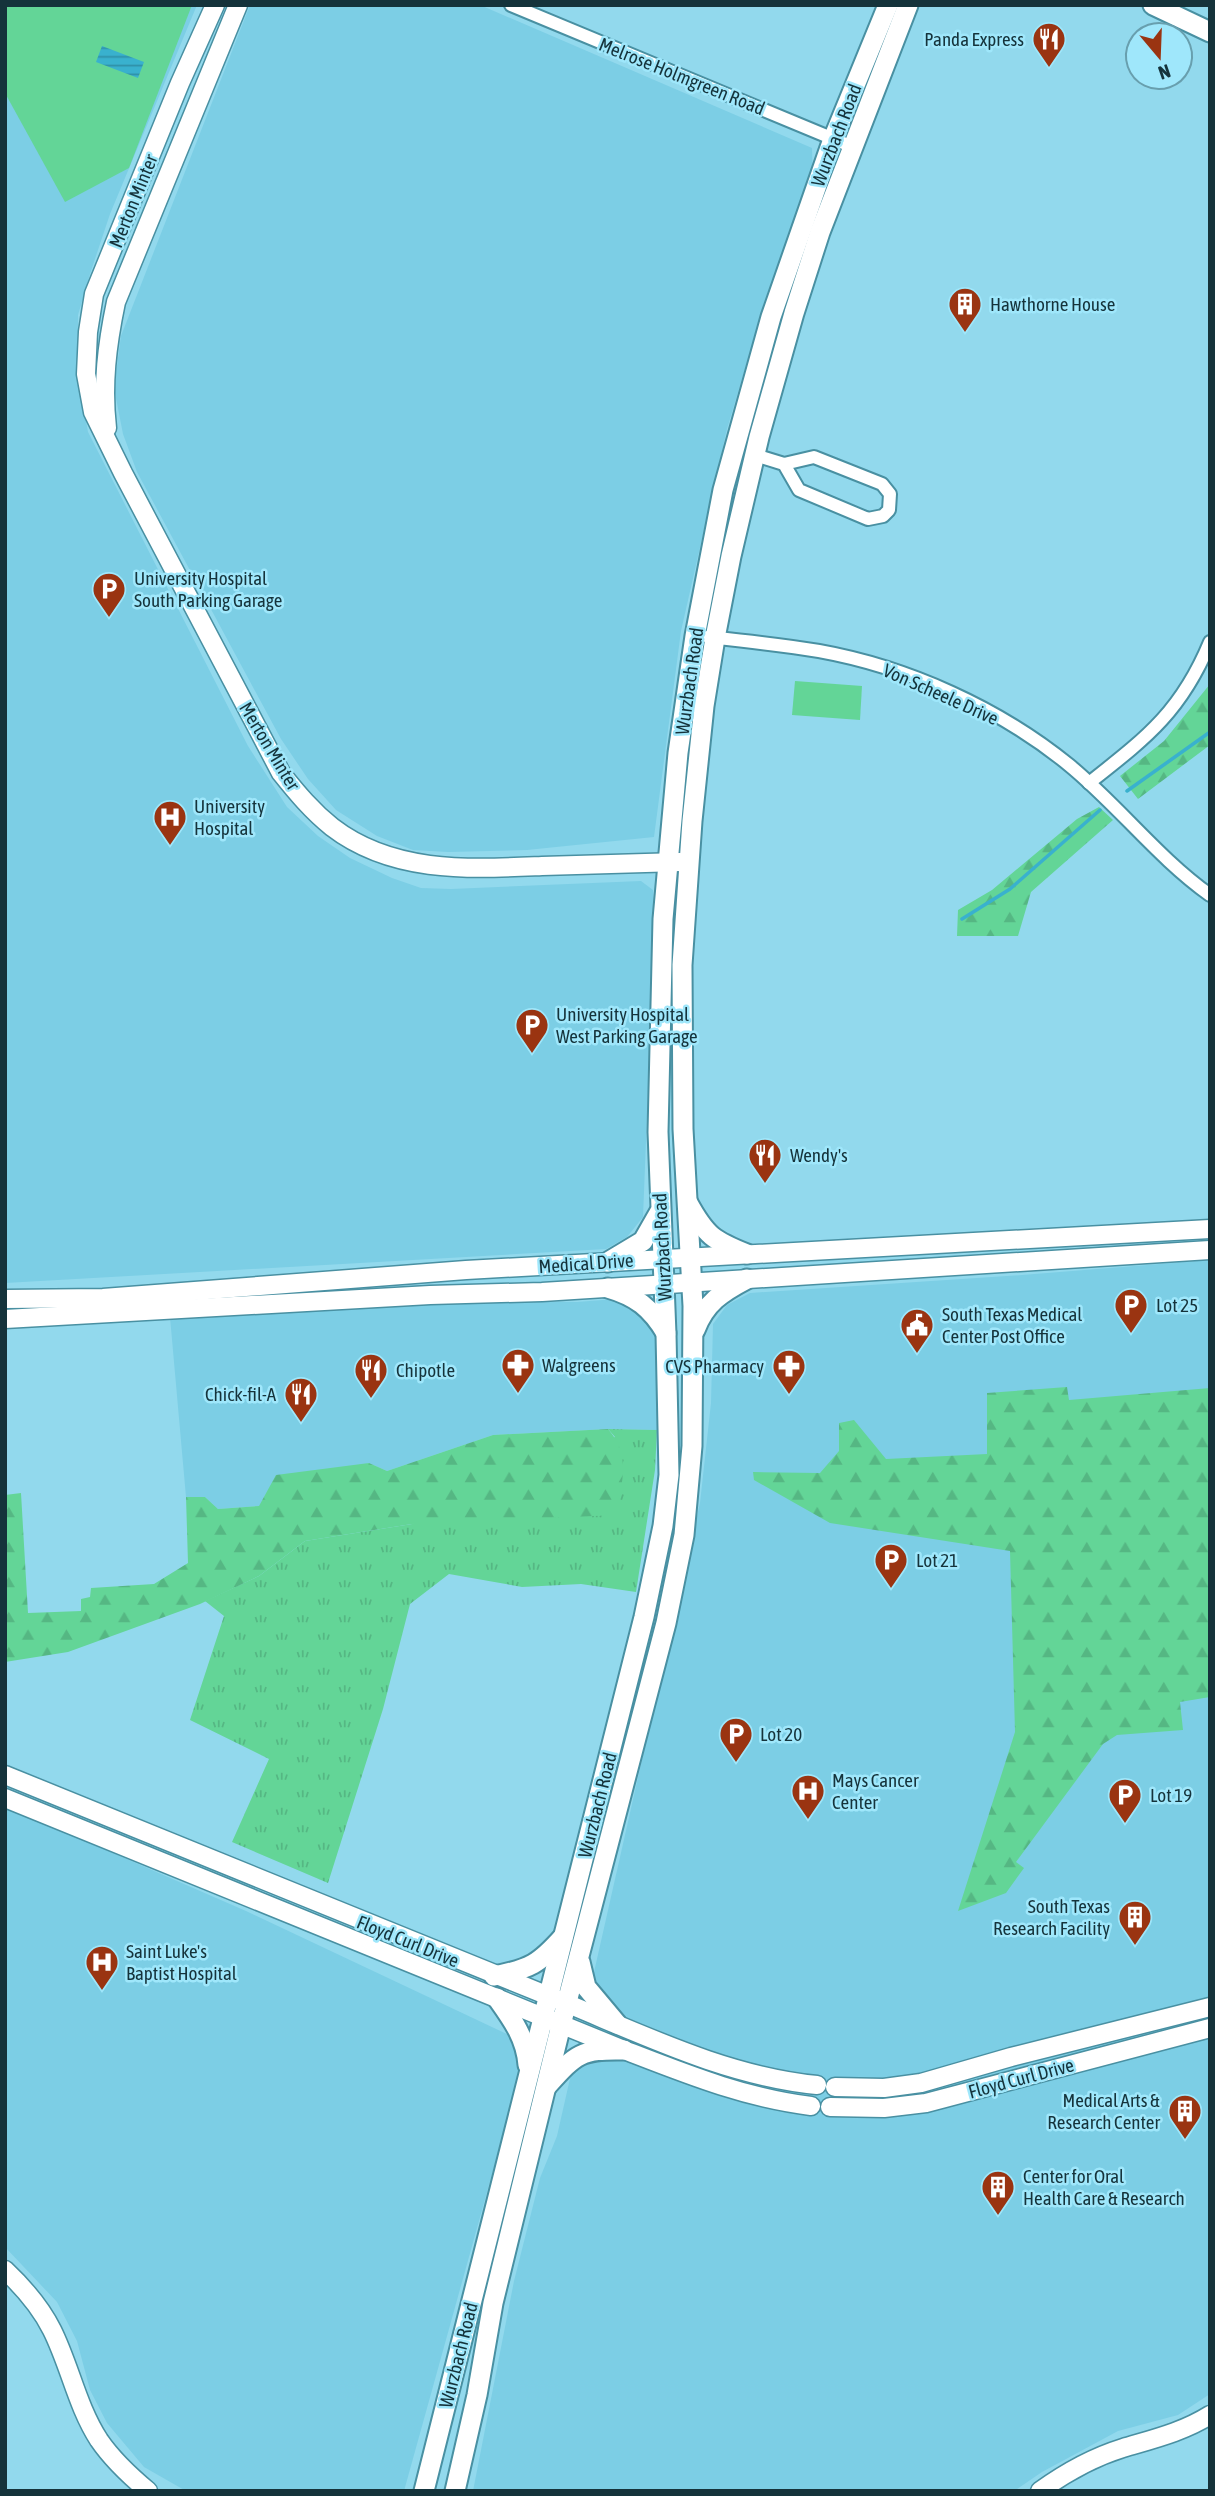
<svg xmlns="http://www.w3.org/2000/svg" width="1215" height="2496" viewBox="0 0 1215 2496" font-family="'Asap Condensed',sans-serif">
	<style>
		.built { fill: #7ccee5 }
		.grass { fill: url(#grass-tufts) }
		.forest { fill: url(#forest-firs) }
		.park { fill: #63d597 }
		.water { fill: url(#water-rules) }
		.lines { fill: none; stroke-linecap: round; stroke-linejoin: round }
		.stream { stroke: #39b1ce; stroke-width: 3.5 }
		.street-casing { stroke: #4990a2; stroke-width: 16 }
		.secondary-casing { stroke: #4990a2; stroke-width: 21 }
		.primary-casing { stroke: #4990a2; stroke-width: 23 }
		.street { stroke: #fff; stroke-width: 12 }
		.secondary { stroke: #fff; stroke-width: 18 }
		.primary { stroke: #fff; stroke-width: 19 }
		.labels { text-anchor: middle; stroke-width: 5; stroke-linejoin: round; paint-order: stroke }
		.poi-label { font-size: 19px; fill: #15333b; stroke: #9fe7fb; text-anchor: start }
		.street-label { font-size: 19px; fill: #15333b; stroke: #9fe7fb }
	</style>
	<defs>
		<pattern id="grass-tufts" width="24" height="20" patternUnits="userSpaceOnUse" patternTransform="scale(1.75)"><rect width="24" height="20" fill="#63d597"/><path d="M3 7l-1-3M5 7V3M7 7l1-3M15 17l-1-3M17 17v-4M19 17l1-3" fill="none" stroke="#55b783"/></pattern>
		<pattern id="forest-firs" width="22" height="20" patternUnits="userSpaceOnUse" patternTransform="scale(1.75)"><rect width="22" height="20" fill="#63d597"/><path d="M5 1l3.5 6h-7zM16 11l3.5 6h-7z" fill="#55b783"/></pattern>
		<pattern id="water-rules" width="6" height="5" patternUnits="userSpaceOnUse" patternTransform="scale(1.75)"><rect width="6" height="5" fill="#39b1ce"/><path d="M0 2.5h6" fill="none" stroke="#2f91a8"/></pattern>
	</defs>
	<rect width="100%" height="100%" fill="#92d9ed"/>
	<g class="built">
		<path d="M5,5H197L110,214L90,274L78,315V352L81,390L88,432L248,746L287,807L318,836L350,858L392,878L421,888L451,889L641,881L653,890L655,912L643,1217L627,1237L606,1249L5,1283Z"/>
		<path d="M250,5H480L812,148L813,180L768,292L727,429L681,631L654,837L527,850L448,852L413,850L377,836L336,810L308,779L281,739L137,472L123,434L114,388L121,336Z"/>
		<path d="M1210,1260V2394L1178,2415L1118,2431L1042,2472L1014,2491H473L514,2281L540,2178L557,2136L700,1503L711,1403L713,1324L727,1305L750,1293L1022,1275Z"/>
		<path d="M615,1299L625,1300L658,1333L657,1430L608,1429L493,1435L387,1471L369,1463L260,1506L218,1509L205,1497H186L170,1317L482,1301L577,1302Z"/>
		<path d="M5,1806L246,1911L511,2036L522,2066L404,2491H186L144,2467L107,2423L90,2390L77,2341L57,2302L5,2247Z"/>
	</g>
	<path class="grass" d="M608,1429L657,1430L655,1470L636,1592L581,1584L522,1587L449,1574L410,1604L383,1709L328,1883L232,1842L269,1759L190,1720L224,1616L205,1601L259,1576L305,1541L412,1524L615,1437Z"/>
	<g class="forest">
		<path d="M1210,684V745L1138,799L1120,776L1164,741Z"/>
		<path d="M1099,807L1113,820L1031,892L1018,936H957L958,910L992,890L1077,819Z"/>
		<path d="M1067,1387L1069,1400L1210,1388V1697L1180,1702L1183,1730L1117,1735L1103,1744L1016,1862L1024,1868L1006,1893L958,1911L1015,1732L1010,1551L830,1523L754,1480L753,1472L820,1473L839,1451V1423L854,1420L886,1459L987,1454V1393Z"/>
		<path d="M608,1429C632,1456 621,1482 617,1515L412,1524L305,1541L259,1576L200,1604L68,1652L5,1662V1495L21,1493L28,1613L81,1611V1599L90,1597L91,1588L154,1584L188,1563L186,1497H205L218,1509L259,1506L276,1475L369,1463L387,1471L493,1435Z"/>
	</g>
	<g class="park">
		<path d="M5,5H192L129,168L65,202L5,93Z"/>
		<path d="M795,681L862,686L860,720L792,715Z"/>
	</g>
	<path class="water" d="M102,46L144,62L138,78L96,62Z"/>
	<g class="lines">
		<g class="stream">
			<path d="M1127,791L1210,732"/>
			<path d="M962,919L1010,889L1100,810"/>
		</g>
		<defs>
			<g id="street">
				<path d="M511,5L853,147"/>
				<path d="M755,455L784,464L814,457L882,484L890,494L889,510L883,516L868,519L799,490L784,464"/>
				<path d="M708,637C745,641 783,645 819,651C908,667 999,708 1069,765C1118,805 1158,858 1210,895"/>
				<path d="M1089,783C1146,738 1181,712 1210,642"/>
			</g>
			<g id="secondary">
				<path d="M215,5L180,83L94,294L88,332L86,374L93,412L123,473L281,773C297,793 312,811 332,827C393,874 470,869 542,866C588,865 634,863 680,862"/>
				<path d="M107,428C102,385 107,345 116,302L238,5"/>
				<path d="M5,1299L103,1298L466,1270L1210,1229"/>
				<path d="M5,1319L430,1295L542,1292L1210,1250"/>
				<path d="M5,1775C187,1850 369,1924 551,1997C638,2032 724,2076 817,2085"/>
				<path d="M5,1798L624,2050C686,2074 745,2098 811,2106"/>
				<path d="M835,2087L884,2088L921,2083L1011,2057L1210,2007"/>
				<path d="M830,2107L884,2108L926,2103L1210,2028"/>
				<path d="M5,2270C23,2287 41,2308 52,2330C70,2366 77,2406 99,2440C112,2459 130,2476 148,2491"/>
				<path d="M1040,2491C1065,2473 1094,2457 1123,2448C1153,2439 1183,2432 1210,2415"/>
			</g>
			<g id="primary">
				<path d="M1153,5L1210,32"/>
				<path d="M688,1203C706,1236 714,1241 747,1254"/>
				<path d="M608,1262L643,1241L659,1213"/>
				<path d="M608,1288C636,1296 651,1308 666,1333"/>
				<path d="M695,1330C705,1303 722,1292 747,1279"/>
				<path d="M580,1962L586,1987L617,2024"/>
				<path d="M494,1976C530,1969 539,1964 563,1937"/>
				<path d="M497,1998C512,2019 526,2038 528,2065"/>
				<path d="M547,2086C576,2054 580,2049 624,2050"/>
				<path d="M424,2491L644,1617L663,1526L669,1475L666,1334L658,1132L663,919L678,753L695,636L723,490L771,317L833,139L888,5"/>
				<path d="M455,2491L477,2395L493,2303L561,2025L666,1623L684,1535L692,1446L693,1306L683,1129L682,965L692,821L704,706L715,638L731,556L759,437L794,313L820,232L908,5"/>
			</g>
		</defs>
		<use href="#street" class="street-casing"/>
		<use href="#secondary" class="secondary-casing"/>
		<use href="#primary" class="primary-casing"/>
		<use href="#street" class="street"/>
		<use href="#secondary" class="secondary"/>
		<use href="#primary" class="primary"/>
	</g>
	<defs>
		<symbol id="restaurant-pin" viewBox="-11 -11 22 30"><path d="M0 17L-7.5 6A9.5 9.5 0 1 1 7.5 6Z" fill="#9a3411" stroke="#9fe7fb"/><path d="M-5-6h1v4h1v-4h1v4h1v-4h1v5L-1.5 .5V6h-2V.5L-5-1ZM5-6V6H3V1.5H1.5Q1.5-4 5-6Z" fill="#fff"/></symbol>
		<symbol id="building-pin" viewBox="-11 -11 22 30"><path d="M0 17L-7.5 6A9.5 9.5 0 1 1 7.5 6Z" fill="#9a3411" stroke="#9fe7fb"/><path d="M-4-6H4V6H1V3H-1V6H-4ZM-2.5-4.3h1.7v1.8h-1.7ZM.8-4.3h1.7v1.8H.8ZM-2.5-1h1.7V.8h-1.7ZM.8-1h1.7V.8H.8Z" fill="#fff"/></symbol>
		<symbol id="parking-pin" viewBox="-11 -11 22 30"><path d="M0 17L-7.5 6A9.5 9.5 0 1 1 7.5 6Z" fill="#9a3411" stroke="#9fe7fb"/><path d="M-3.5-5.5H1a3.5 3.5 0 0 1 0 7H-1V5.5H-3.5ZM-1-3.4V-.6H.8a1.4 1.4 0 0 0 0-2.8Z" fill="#fff"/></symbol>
		<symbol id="hospital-pin" viewBox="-11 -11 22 30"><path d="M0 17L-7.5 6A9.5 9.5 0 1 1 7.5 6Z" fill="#9a3411" stroke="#9fe7fb"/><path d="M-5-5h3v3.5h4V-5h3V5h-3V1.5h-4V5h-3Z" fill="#fff"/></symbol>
		<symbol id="civic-pin" viewBox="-11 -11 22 30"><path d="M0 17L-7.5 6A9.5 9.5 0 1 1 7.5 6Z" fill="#9a3411" stroke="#9fe7fb"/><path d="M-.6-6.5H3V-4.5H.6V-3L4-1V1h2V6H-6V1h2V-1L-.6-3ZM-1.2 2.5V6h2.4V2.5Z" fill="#fff"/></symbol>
		<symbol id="pharmacy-pin" viewBox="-11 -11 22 30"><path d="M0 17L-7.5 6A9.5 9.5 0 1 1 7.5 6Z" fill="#9a3411" stroke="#9fe7fb"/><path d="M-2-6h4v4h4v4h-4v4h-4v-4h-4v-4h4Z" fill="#fff"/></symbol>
	</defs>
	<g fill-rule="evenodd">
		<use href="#restaurant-pin" x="1030" y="20" width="38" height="52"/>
		<use href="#building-pin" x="946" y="285" width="38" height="52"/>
		<use href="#parking-pin" x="90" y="570" width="38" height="52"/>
		<use href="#hospital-pin" x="151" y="798" width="38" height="52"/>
		<use href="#parking-pin" x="513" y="1006" width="38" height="52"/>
		<use href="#restaurant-pin" x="746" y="1136" width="38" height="52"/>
		<use href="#parking-pin" x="1112" y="1286" width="38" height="52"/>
		<use href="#civic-pin" x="898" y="1306" width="38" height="52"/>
		<use href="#pharmacy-pin" x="499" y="1346" width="38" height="52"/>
		<use href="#pharmacy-pin" x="770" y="1347" width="38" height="52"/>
		<use href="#restaurant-pin" x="352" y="1351" width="38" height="52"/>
		<use href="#restaurant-pin" x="282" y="1375" width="38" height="52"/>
		<use href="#parking-pin" x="872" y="1541" width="38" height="52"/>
		<use href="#parking-pin" x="717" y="1715" width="38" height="52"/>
		<use href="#hospital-pin" x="789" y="1772" width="38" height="52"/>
		<use href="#parking-pin" x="1106" y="1776" width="38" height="52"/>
		<use href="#building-pin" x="1116" y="1898" width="38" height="52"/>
		<use href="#hospital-pin" x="83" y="1943" width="38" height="52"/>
		<use href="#building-pin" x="1166" y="2092" width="38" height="52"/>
		<use href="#building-pin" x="979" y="2168" width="38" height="52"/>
	</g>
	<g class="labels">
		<g class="poi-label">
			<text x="1024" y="46" text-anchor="end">Panda Express</text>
			<text x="990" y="311">Hawthorne House</text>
			<text x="134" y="585">University Hospital<tspan x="134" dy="22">South Parking Garage</tspan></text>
			<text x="194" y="813">University<tspan x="194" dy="22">Hospital</tspan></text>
			<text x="556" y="1021">University Hospital<tspan x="556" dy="22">West Parking Garage</tspan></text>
			<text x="790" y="1162">Wendy's</text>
			<text x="1156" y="1312">Lot 25</text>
			<text x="942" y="1321">South Texas Medical<tspan x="942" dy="22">Center Post Office</tspan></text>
			<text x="542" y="1372">Walgreens</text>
			<text x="764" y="1373" text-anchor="end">CVS Pharmacy</text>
			<text x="396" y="1377">Chipotle</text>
			<text x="276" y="1401" text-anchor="end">Chick-fil-A</text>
			<text x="916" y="1567">Lot 21</text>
			<text x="760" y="1741">Lot 20</text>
			<text x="832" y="1787">Mays Cancer<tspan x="832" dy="22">Center</tspan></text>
			<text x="1150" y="1802">Lot 19</text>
			<text x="1110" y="1913" text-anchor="end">South Texas<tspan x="1110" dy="22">Research Facility</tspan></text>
			<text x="126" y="1958">Saint Luke's<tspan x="126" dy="22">Baptist Hospital</tspan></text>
			<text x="1160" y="2107" text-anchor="end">Medical Arts &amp;<tspan x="1160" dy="22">Research Center</tspan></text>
			<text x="1023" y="2183">Center for Oral<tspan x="1023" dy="22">Health Care &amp; Research</tspan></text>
		</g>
		<g class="street-label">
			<text transform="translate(682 76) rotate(22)" y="7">Melrose Holmgreen Road</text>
			<text transform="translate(836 135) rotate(-69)" y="7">Wurzbach Road</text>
			<text transform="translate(133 201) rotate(-68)" y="7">Merton Minter</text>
			<text transform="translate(689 681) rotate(-82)" y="7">Wurzbach Road</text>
			<text transform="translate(941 694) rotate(24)" y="7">Von Scheele Drive</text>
			<text transform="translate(270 746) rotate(59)" y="7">Merton Minter</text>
			<text transform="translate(662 1247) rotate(-93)" y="7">Wurzbach Road</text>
			<text transform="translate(586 1263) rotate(-4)" y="7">Medical Drive</text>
			<text transform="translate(597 1805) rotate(-76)" y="7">Wurzbach Road</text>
			<text transform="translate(408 1941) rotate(22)" y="7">Floyd Curl Drive</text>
			<text transform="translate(1021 2078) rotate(-15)" y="7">Floyd Curl Drive</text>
			<text transform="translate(458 2355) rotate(-76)" y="7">Wurzbach Road</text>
		</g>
	</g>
	<rect width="1215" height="2496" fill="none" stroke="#15333b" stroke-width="14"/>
	<g transform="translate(1159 56) rotate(161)"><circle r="33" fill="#9fe7fb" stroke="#689fae" stroke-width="2"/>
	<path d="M0-5L12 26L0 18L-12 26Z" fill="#9a3411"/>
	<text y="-10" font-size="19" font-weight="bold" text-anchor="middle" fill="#15333b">N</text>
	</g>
</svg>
